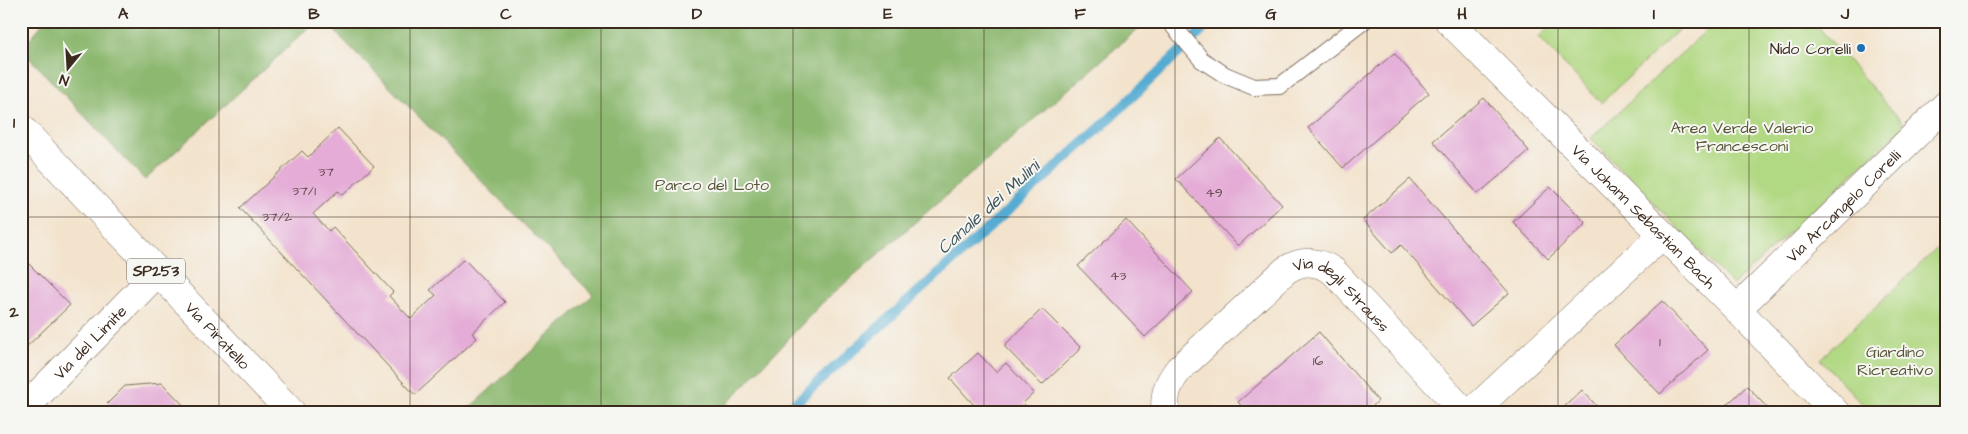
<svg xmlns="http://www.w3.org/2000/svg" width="1968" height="434" viewBox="0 0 1968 434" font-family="'Architects Daughter',sans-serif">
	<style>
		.green { fill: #b1d882; stroke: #768150 }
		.forest { fill: #8cb870; stroke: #647147 }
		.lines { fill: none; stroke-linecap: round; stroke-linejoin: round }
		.stream { stroke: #54abd1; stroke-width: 10 }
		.building { fill: #e4acd7 }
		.service-casing { stroke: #7b6b5b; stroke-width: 18 }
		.minor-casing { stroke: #7b6b5b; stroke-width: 29 }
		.primary-casing { stroke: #7b6b5b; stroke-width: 29 }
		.service { stroke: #fff; stroke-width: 16 }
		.minor { stroke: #fff; stroke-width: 28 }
		.primary { stroke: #fff; stroke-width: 28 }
		.grid { fill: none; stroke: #3b2a1e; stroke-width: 1; stroke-opacity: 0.55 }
		.poi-dot { fill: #1f6fb2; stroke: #f6f6f2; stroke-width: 2 }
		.labels { text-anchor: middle; stroke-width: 4; stroke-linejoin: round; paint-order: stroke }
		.number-label { font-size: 14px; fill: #654a4c }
		.shield { fill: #f6f6f2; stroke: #73675e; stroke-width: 1 }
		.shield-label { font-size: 15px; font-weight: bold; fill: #3b2a1e }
		.poi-label { font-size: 16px; fill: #3b2a1e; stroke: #f6f6f2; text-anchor: end }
		.park-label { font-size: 16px; fill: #585637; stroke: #f6f6f2 }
		.street-label { font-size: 16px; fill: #3b2a1e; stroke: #f6f6f2 }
		.water-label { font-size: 18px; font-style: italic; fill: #44575d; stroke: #f6f6f2 }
		.neatline { fill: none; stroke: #3b2a1e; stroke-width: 2 }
		.grid-label { font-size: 16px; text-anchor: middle; font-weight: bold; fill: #3b2a1e }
	</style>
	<rect width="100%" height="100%" fill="#f6f6f2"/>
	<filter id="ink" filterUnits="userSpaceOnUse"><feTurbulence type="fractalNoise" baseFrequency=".02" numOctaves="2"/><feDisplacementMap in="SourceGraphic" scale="10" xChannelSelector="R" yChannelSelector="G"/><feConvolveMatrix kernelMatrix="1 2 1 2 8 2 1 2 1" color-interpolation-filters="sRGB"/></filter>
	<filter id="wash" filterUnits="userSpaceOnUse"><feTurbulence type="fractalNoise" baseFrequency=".0096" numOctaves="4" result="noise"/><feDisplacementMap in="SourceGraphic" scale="20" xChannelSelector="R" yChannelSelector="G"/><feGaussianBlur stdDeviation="1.12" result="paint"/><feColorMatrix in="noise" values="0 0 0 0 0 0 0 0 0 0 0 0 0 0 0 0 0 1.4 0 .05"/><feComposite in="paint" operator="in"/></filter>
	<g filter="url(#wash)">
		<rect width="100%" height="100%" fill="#f3e3cc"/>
		<g class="green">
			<path d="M1555,21H1688L1601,103L1539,37Z"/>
			<path d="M1716,21H1813L1905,125L1733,285L1591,138Z"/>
			<path d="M1947,239V413H1871L1820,359Z"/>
		</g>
		<g class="forest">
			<path d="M45,21H316L145,180L21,49Z"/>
			<path d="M325,21H1147L822,303L718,413H464L593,295Z"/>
		</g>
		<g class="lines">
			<path class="stream" d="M784,413L1103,125L1212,21"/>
		</g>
		<g id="blocks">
			<g class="building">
				<path d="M1394,53L1429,93L1343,168L1308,128Z"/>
				<path d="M1484,98L1529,151L1478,194L1433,141Z"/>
				<path d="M338,128L374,166L343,195L338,191L313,214L329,231L333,227L393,292L389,296L411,319L436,295L430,290L464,259L505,302L472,333L477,338L415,395L240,208L302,151L308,157Z"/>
				<path d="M1220,138L1282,205L1238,246L1176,179Z"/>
				<path d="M1410,179L1509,293L1471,326L1401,245L1392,253L1363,220Z"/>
				<path d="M1550,187L1586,223L1548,259L1513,222Z"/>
				<path d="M1126,220L1193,292L1145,337L1078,266Z"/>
				<path d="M21,256L70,305L21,352Z"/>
				<path d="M1662,301L1708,350L1660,394L1614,345Z"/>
				<path d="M1042,309L1081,348L1042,385L1004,346Z"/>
				<path d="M1319,332L1378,401L1365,413H1247L1238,402Z"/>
				<path d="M978,353L996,372L1006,363L1034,393L1023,403L1031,411L1029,413H981L950,378Z"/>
				<path d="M162,383L191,413H98L125,386Z"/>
				<path d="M1747,386L1772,413H1718Z"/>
				<path d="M1582,390L1603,413H1558Z"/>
			</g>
		</g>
	</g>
	<g filter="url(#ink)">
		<use href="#blocks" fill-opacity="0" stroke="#7b6b5b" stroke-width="1"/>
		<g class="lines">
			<defs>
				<path id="service" d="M1169,21L1202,60L1225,75L1254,87L1280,86L1364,21"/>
				<g id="minor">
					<path id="s1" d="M1449,21L1737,309L1836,413"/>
					<path id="s2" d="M1737,309L1947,104"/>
					<path id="s3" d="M21,412L158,272"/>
					<path id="s4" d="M1166,413C1163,395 1168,383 1179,369L1286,270C1302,260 1316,260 1333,271L1465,413"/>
					<path d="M1471,413L1662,235"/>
				</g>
				<g id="primary">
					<path id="s5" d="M21,128L292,413"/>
				</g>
			</defs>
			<use href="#service" class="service-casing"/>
			<use href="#minor" class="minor-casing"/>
			<use href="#primary" class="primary-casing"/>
			<use href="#service" class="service"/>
			<use href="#minor" class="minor"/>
			<use href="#primary" class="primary"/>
		</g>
	</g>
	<path class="grid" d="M219,21V413M410,21V413M601,21V413M793,21V413M984,21V413M1175,21V413M1367,21V413M1558,21V413M1749,21V413M21,217H1947"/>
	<circle class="poi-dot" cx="1861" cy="48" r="5"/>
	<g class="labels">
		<g class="number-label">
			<text x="326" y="176">37</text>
			<text x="304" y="195">37/1</text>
			<text x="1214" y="197">49</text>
			<text x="277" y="221">37/2</text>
			<text x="1118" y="280">43</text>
			<text x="1660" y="346">1</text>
			<text x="1318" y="365">16</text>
		</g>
		<rect class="shield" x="127" y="258.5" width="58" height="25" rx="4"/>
		<g class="shield-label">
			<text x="156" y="276">SP253</text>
		</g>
		<g class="poi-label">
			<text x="1851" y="54">Nido Corelli</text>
		</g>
		<g class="park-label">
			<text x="1742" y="133">Area Verde Valerio<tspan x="1742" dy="18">Francesconi</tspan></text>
			<text x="712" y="190">Parco del Loto</text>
			<text x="1895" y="357">Giardino<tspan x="1895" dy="18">Ricreativo</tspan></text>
		</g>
		<g class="street-label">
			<text dy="6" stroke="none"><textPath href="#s2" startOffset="148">Via Arcangelo Corelli</textPath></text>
			<text dy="6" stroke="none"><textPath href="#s1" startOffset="276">Via Johann Sebastian Bach</textPath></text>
			<text dy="6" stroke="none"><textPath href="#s4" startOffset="262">Via degli Strauss</textPath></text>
			<text dy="6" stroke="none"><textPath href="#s5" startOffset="286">Via Piratello</textPath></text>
			<text dy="6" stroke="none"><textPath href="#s3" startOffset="98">Via del Limite</textPath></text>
		</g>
		<g class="water-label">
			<text transform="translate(988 207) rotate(-42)" y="6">Canale dei Mulini</text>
		</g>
	</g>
	<rect width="1968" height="434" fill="none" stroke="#f6f6f2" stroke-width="55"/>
	<g transform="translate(68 68) rotate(198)" stroke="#f6f6f2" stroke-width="4" paint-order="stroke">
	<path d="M0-4L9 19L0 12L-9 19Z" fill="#3b2a1e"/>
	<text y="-8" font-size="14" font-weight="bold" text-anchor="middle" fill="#3b2a1e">N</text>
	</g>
	<rect x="28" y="28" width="1912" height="378" class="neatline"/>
	<g class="grid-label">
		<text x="123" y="19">A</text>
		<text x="314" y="19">B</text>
		<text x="506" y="19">C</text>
		<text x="697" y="19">D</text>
		<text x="888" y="19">E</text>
		<text x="1080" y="19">F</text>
		<text x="1271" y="19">G</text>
		<text x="1462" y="19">H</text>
		<text x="1654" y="19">I</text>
		<text x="1845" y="19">J</text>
		<text x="14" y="128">1</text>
		<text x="14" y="317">2</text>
	</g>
</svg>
